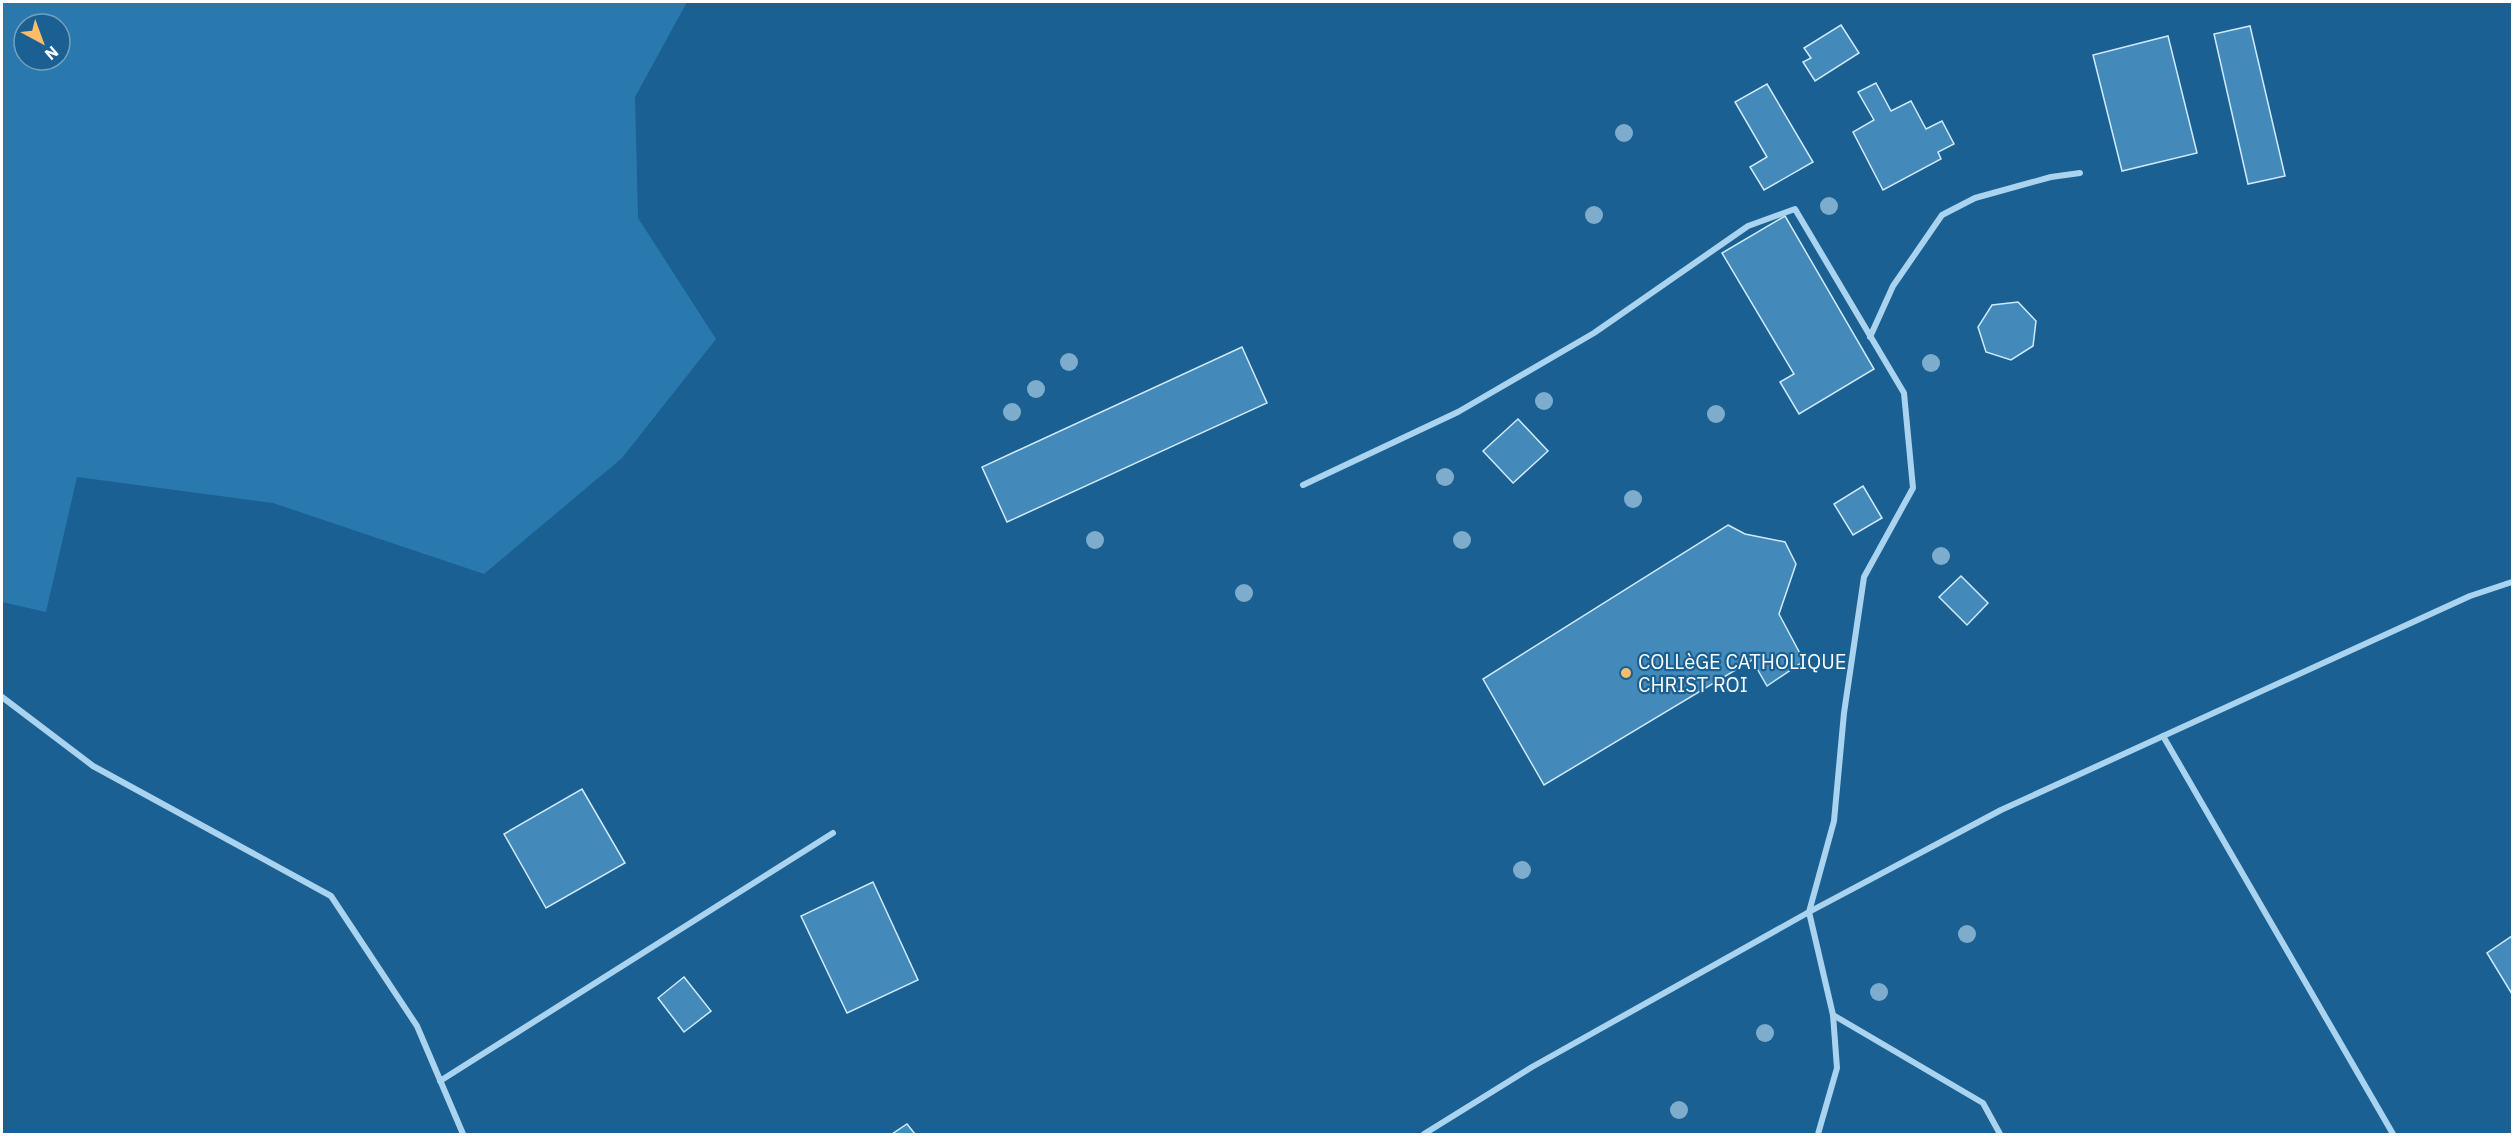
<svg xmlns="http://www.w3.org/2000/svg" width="2514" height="1136" viewBox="0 0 2514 1136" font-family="'IBM Plex Sans',sans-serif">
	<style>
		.green { fill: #2a79ae; fill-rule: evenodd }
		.building { fill: #4389b9; stroke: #d0eafb; stroke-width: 1.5 }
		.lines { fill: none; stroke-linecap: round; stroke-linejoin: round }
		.street { stroke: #aad3ef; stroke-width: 6 }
		.tree { fill: #7eaccc }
		.poi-dot { fill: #ffbd68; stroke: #1a6092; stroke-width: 2 }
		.labels { text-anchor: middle; stroke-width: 4.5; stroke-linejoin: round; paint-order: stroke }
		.poi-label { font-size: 20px; fill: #fff; stroke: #1a6092; text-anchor: start }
	</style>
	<rect width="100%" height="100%" fill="#1a6092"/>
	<path class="green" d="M2,2H687L635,97L638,218L716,339L622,458L484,574L273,503L77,477L46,612L2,602ZM24,24H60V60H24Z"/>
	<g class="building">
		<path d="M1841,25L1859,53L1815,81L1803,62L1811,58L1804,48Z"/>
		<path d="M2250,26L2285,176L2248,184L2214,34Z"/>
		<path d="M2168,36L2197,153L2122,171L2093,55Z"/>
		<path d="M1876,83L1891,111L1911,101L1926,129L1942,121L1954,144L1938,152L1941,159L1883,190L1853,132L1874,120L1858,92Z"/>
		<path d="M1767,84L1813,162L1764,190L1750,167L1767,157L1735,102Z"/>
		<path d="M1785,216L1874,369L1799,414L1780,382L1794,374L1722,253Z"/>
		<path d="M2018,302L2036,321L2033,346L2011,360L1986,352L1978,327L1992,305Z"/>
		<path d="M1242,347L1267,403L1007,522L982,467Z"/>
		<path d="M1518,419L1548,451L1513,483L1483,451Z"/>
		<path d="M1863,486L1882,518L1853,535L1834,504Z"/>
		<path d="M1728,525L1745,534L1785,542L1796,564L1779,614L1804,661L1767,686L1752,660L1544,785L1483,679Z"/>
		<path d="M1961,576L1988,603L1967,625L1939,597Z"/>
		<path d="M582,789L625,863L546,908L504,834Z"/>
		<path d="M873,882L918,980L847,1013L801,916Z"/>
		<path d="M2512,936V994L2487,953Z"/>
		<path d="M684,977L711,1011L684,1032L658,998Z"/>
		<path d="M907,1124L915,1134H892Z"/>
	</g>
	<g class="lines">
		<g class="street">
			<path d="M1870,337L1893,286L1942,215L1975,198L2051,177L2080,173"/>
			<path d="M1303,485L1458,412L1594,333L1748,226L1795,209L1904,393L1913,488L1864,577L1844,713L1834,821L1809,912L1833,1015L1837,1068L1818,1134"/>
			<path d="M2,697L93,766L331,896L417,1026L463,1134"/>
			<path d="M2163,736L2393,1134"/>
			<path d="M1833,1015L1983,1103L2000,1134"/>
			<path d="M440,1081L833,833"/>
			<path d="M1424,1134L1532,1067L1809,912L2001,810L2470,596L2512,582"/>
		</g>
	</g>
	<g class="tree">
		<circle cx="1624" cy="133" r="9"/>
		<circle cx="1829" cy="206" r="9"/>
		<circle cx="1594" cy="215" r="9"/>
		<circle cx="1069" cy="362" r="9"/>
		<circle cx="1931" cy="363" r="9"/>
		<circle cx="1036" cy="389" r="9"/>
		<circle cx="1544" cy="401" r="9"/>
		<circle cx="1012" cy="412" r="9"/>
		<circle cx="1716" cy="414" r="9"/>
		<circle cx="1445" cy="477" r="9"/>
		<circle cx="1633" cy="499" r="9"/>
		<circle cx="1095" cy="540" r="9"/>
		<circle cx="1462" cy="540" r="9"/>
		<circle cx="1941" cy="556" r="9"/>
		<circle cx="1244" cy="593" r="9"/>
		<circle cx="1522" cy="870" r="9"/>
		<circle cx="1967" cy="934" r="9"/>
		<circle cx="1879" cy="992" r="9"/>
		<circle cx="1765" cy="1033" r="9"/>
		<circle cx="1679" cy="1110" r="9"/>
	</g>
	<circle class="poi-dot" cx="1626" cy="673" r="6"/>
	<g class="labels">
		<g class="poi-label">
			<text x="1638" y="669">COLLèGE CATHOLIQUE<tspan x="1638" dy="23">CHRIST ROI</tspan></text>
		</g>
	</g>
	<rect width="2514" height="1136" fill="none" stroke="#ffffff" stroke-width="6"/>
	<g transform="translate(42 42) rotate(139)"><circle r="28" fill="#1a6092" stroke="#76a0be" stroke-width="1.5"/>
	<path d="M0-4.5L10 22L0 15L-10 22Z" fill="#ffbd68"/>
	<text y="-9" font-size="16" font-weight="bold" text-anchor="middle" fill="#ffffff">N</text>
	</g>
</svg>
